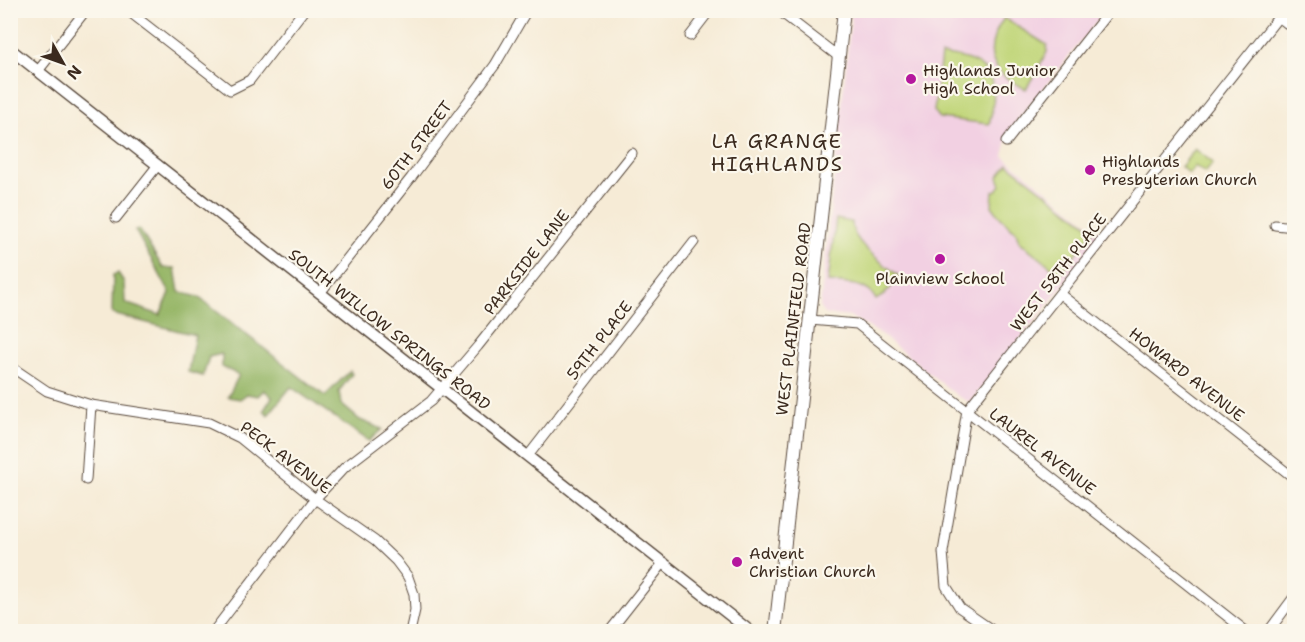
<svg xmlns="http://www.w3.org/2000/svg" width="1305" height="642" viewBox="0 0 1305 642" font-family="'Shantell Sans',sans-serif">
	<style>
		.built { fill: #f2d0e2 }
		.green { fill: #c1d679; stroke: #7e804c; stroke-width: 1.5 }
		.forest { fill: #98b769; stroke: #6a7044; stroke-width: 1.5 }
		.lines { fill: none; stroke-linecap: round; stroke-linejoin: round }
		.minor-casing { stroke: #57473a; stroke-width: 11 }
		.tertiary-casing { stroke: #57473a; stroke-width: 13 }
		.secondary-casing { stroke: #57473a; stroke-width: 14 }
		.minor { stroke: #fff; stroke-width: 9 }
		.tertiary { stroke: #fff; stroke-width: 10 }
		.secondary { stroke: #fff; stroke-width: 12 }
		.poi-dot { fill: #b5179e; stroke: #fbf7ec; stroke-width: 2 }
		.labels { text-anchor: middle; stroke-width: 4.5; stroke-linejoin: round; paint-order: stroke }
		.poi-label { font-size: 16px; fill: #3b2a1e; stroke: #fbf7ec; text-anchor: start }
		.street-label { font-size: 16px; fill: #3b2a1e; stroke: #fbf7ec }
		.quarter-label { font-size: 20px; letter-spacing: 1.5px; fill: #3b2a1e; stroke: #fbf7ec }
	</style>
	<rect width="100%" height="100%" fill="#fbf7ec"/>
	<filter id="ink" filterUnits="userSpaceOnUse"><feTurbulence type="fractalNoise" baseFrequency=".0167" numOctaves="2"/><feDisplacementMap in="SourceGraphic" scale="12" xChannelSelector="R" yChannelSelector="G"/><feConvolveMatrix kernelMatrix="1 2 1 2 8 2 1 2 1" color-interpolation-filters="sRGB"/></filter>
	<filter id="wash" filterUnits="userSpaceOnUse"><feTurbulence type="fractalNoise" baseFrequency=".008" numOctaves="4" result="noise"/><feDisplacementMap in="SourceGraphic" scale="24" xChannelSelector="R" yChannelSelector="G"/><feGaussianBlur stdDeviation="1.35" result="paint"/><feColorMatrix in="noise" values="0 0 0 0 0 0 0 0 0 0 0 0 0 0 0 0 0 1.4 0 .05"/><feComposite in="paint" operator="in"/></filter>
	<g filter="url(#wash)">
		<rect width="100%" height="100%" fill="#f6ebd6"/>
		<path class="built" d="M852,11H1105L1009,131L1003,156L1103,235L970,402L959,397L879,333L851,317L824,314L820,308Z"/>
		<g class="green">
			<path d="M1004,18L1047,45V52L1026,89C990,73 981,52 1004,18Z"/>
			<path d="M941,55C989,58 1002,78 989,124L940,118L934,111Z"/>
			<path d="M1195,149L1213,163L1205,173L1195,166L1189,174L1181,167Z"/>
			<path d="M1008,164L1094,230L1060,274L1019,241L1016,232L1001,218L992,206L993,191L997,190L1001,185L998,177Z"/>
			<path d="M836,219L852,222C850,242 886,265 900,277L884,295L876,300C868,282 845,284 828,282Z"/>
		</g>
		<path class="forest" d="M139,229L163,268H175L179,292L198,297L325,396L350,371L352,374L339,391L341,404L360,420L382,429L369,441L291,387L268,415L264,410L272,397L264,390L258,396L247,394L240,399L228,397L239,375L222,367V354L209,357L203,376L188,372L195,335L112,314L113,275L118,273L124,282L125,303L160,315L170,293L135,230Z"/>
	</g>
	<g filter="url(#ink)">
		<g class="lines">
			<defs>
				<g id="minor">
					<path d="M127,10L230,90L250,80L304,10"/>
					<path d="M778,10L839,57"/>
					<path d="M1270,10L1294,29"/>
					<path d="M690,36L710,10"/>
					<path d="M38,71L86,10"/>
					<path d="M1006,142L1110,10"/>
					<path d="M116,218L158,165"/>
					<path d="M1275,225L1294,227"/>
					<path d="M320,293L411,178L495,65L527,10"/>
					<path d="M1060,294L1294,478"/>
					<path d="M810,320L857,324L1247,632"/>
					<path d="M10,366L47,391L91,405L209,423L240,438L315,499L375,541L396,561L408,577L414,594L415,610L410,632"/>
					<path d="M528,456L694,242"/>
					<path d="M86,480L91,405"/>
					<path d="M213,632L315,499L345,467L431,401L478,346L632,153"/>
					<path d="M609,632L664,562"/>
					<path d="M995,632L960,608L946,586L943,552L967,410L1284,10"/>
					<path d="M1268,632L1294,597"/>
				</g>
				<path id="tertiary" d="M10,49L751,632"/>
				<path id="secondary" d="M775,632L844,10"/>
			</defs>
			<use href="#minor" class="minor-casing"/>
			<use href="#tertiary" class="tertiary-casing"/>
			<use href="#secondary" class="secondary-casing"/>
			<use href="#minor" class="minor"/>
			<use href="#tertiary" class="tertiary"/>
			<use href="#secondary" class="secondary"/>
		</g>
	</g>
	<g class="poi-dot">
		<circle cx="911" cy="79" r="6"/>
		<circle cx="1090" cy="170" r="6"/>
		<circle cx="940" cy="259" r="6"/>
		<circle cx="737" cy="562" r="6"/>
	</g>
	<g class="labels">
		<g class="poi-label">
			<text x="923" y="76">Highlands Junior<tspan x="923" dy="18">High School</tspan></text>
			<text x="1102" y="167">Highlands<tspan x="1102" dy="18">Presbyterian Church</tspan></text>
			<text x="940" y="284" text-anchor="middle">Plainview School</text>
			<text x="749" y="559">Advent<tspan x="749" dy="18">Christian Church</tspan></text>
		</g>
		<g class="street-label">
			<text transform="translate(416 145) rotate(-53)" y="6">60TH STREET</text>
			<text transform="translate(526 262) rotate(-52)" y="6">PARKSIDE LANE</text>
			<text transform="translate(1058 272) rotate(-52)" y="6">WEST 58TH PLACE</text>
			<text transform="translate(793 319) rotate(-83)" y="6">WEST PLAINFIELD ROAD</text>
			<text transform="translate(390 329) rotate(38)" y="6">SOUTH WILLOW SPRINGS ROAD</text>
			<text transform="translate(599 340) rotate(-52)" y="6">59TH PLACE</text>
			<text transform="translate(1187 374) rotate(38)" y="6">HOWARD AVENUE</text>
			<text transform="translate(1043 451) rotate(38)" y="6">LAUREL AVENUE</text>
			<text transform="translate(286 457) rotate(37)" y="6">PECK AVENUE</text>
		</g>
		<g class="quarter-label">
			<text x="777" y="148">LA GRANGE<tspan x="777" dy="23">HIGHLANDS</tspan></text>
		</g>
	</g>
	<rect width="1305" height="642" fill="none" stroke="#fbf7ec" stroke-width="36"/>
	<g transform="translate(63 63) rotate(130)" stroke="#fbf7ec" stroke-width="4.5" paint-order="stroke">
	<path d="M0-4.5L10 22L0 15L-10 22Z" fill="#3b2a1e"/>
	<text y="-9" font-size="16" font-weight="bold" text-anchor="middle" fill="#3b2a1e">N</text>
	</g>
</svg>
